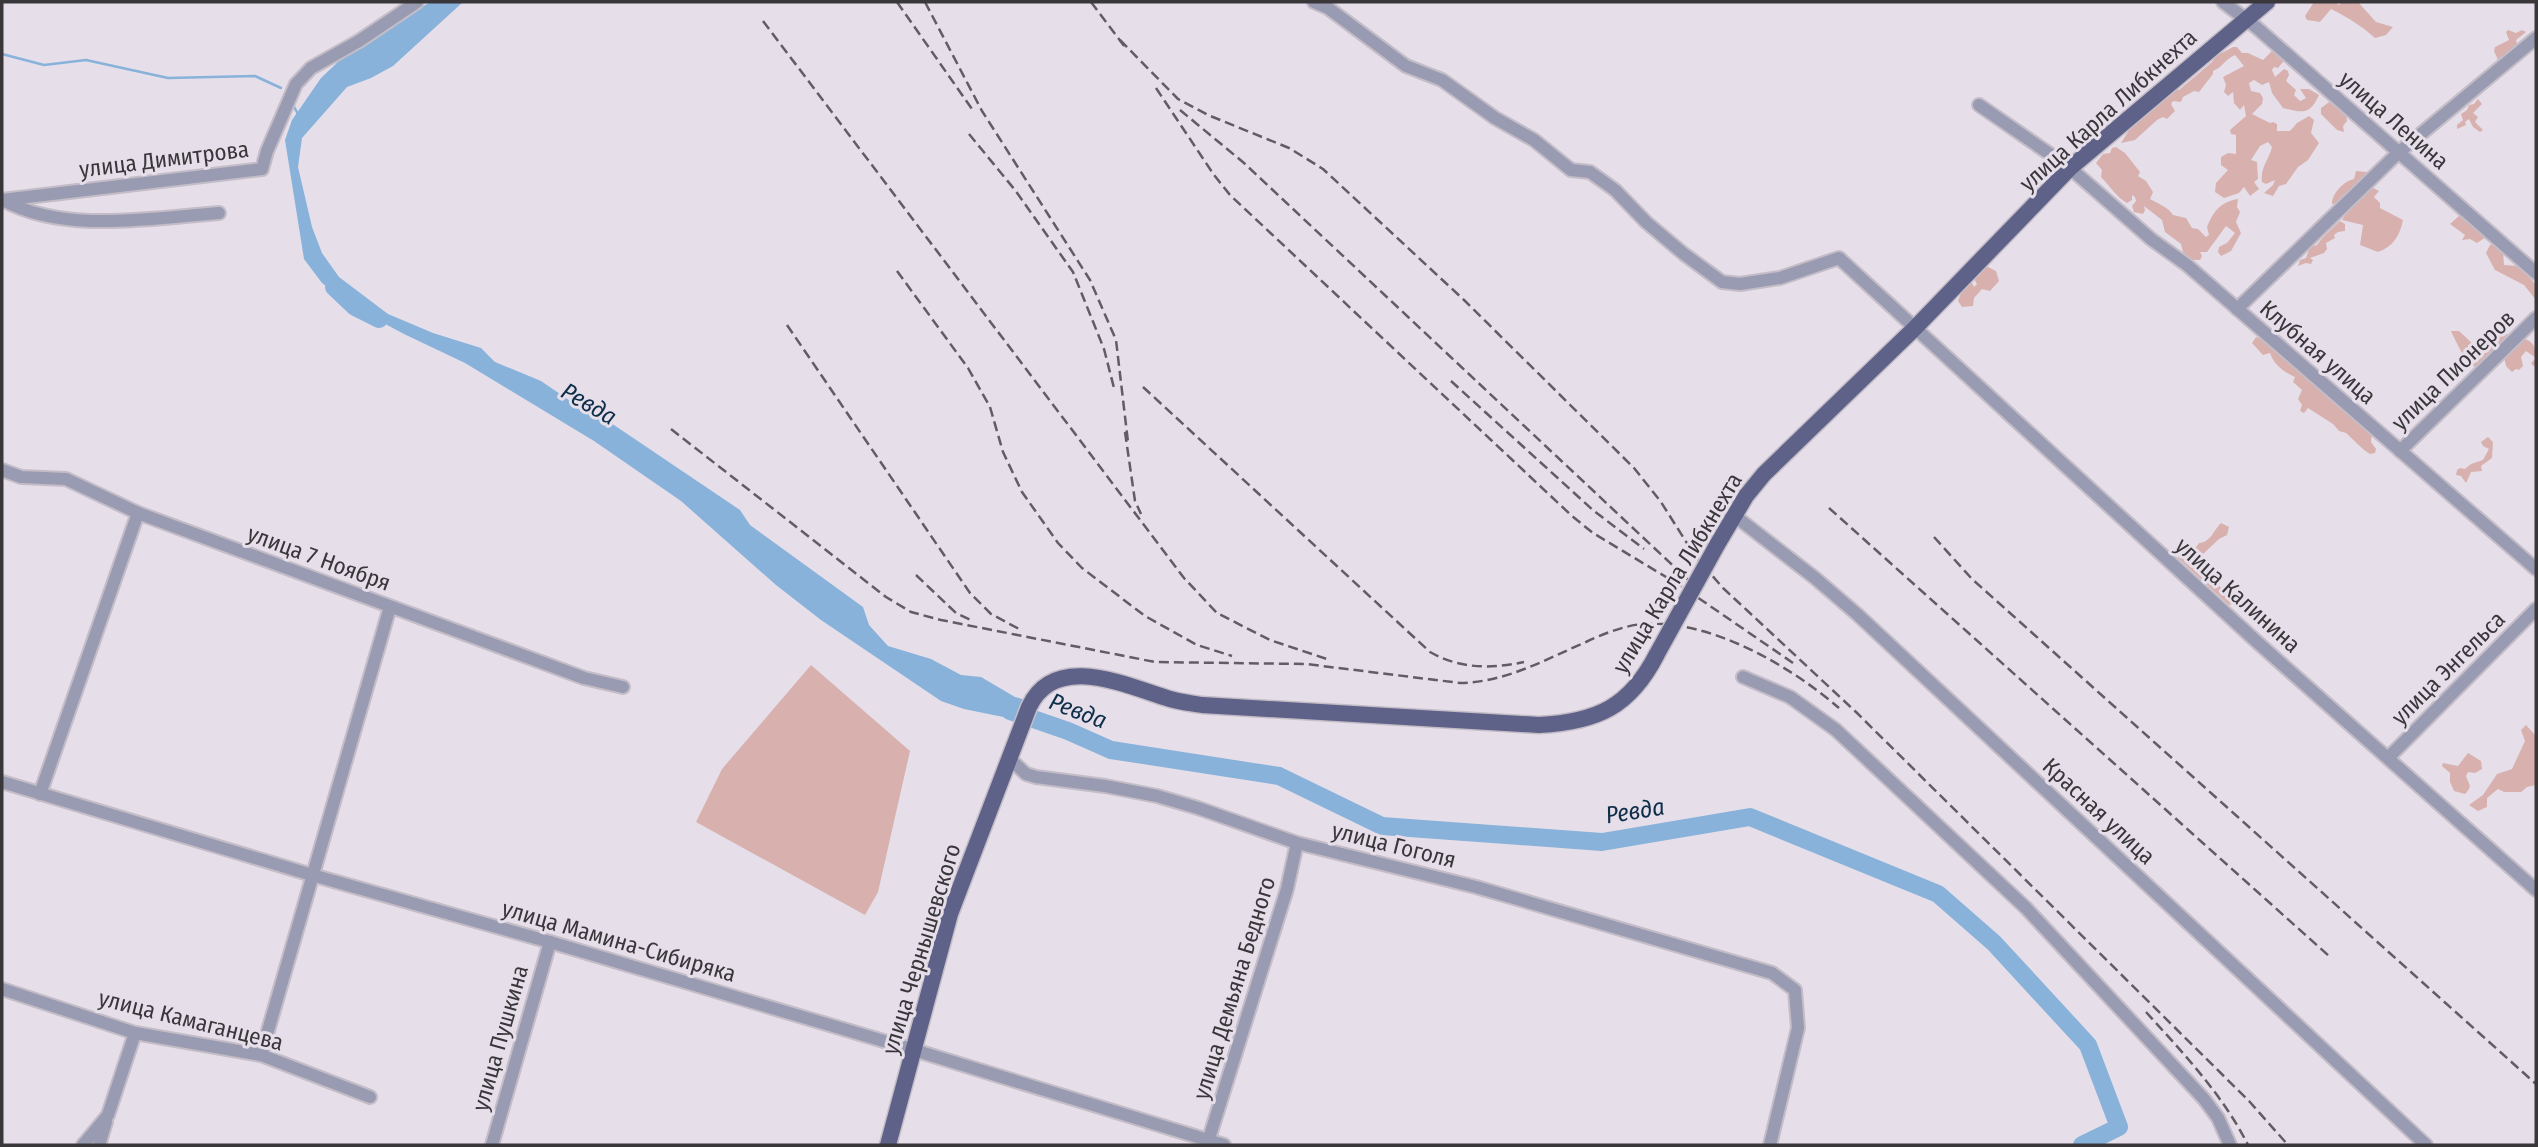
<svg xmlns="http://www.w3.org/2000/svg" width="2538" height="1147" viewBox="0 0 2538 1147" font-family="'Fira Sans Condensed',sans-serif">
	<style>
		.green { fill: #d8b1ae }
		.water { fill: #88b2da }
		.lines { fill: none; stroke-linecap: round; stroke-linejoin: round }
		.stream { stroke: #88b2da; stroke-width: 2.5 }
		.river { stroke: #88b2da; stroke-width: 18 }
		.minor-casing { stroke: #c4bdc7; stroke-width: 16 }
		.major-casing { stroke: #c4bdc7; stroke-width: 19 }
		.minor { stroke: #999bb2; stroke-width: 12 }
		.major { stroke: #5e6188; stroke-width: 16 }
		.rail { stroke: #615d63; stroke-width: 2.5; stroke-dasharray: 10 5; stroke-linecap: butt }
		.major-bridge-casing { stroke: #c4bdc7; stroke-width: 19; stroke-linecap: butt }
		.major-bridge { stroke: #5e6188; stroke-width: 16 }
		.labels { text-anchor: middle; stroke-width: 6; stroke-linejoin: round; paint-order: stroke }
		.street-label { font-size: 23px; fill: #3a373b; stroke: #e6dfea }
		.water-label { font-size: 24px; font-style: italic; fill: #0d2d49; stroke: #e6dfea }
	</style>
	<rect width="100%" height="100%" fill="#e6dfea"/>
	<g class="green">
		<path d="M2314,2H2335L2339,5L2342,2H2358L2376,22L2393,27L2386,35L2375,38C2362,26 2347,17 2331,9L2320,22L2307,20L2305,16Z"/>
		<path d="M2508,30L2516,33L2522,30L2526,32L2516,40L2517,44L2508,56L2498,60L2494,51L2495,47L2509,40L2506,32Z"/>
		<path d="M2233,47H2237L2242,53H2248L2263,60L2273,50H2277L2283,58V62L2278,68L2274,67L2272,70L2275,77L2284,69L2288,71L2289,75L2286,81L2296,90L2294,95L2300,101L2306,98L2300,89H2309L2319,95C2310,115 2303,113 2283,108L2272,93L2269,82L2262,85L2254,80L2249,83L2251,91L2260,93L2263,98L2262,104L2252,114L2270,123L2273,122L2277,124V131H2290L2297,123L2309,116L2314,120L2311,133L2319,143L2308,160L2298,167L2286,184L2279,186L2273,196L2264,193L2273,185L2275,180L2266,184L2262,182C2260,167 2269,160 2272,147L2268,142L2260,146L2251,160L2257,162L2258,179L2254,182L2259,189L2250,196L2244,187L2239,193L2224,198L2215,192L2216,183L2228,170L2221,165V157L2228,153L2236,154V135L2231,134L2230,130L2246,116L2244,105L2240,110L2234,103L2233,92L2228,96L2224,92L2226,85L2223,77L2244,66L2235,55C2225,59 2223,67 2213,71V74L2199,92L2194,91L2183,97L2181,102L2173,101L2171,104L2175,111L2167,119L2163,117L2157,120L2135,140L2121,143L2131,127L2173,87L2179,90L2212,62L2216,56Z"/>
		<path d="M2478,99L2482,104L2473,113L2478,117L2475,122L2483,130L2480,132L2473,127L2469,119L2465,122L2466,125L2457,129V125L2463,120L2461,114L2467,110L2469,105L2474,104Z"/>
		<path d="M2332,100L2346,115L2347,121L2343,126L2344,132L2337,130L2321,114V108Z"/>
		<path d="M2116,147L2125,153L2140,172L2138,176L2146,181L2153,192L2150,199C2159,204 2168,207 2173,215L2186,218L2192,228L2198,229L2206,237L2209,235L2207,227C2214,210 2221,202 2238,199L2237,207L2240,212L2236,222L2241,233L2231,251L2221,256L2218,252L2219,247L2227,243L2235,233L2226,226L2207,252H2200L2202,256L2200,260H2193L2183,252L2181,244L2165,232L2162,220L2144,206L2145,210L2143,214L2134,212L2132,206L2136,201L2135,197L2132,195V200L2127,203C2116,197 2110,186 2101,177L2102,170L2096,163L2103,154L2110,153L2112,148Z"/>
		<path d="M2356,171L2367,172L2366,179L2339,203L2332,204C2332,193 2344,181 2354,179Z"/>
		<path d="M2368,185L2379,191L2374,197L2380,203V208L2403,220C2400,235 2393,247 2378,252L2360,245L2363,225L2342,220C2349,207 2362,200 2370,189Z"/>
		<path d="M2460,215L2463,217L2489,235L2477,243L2470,239L2462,240L2465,235L2450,224Z"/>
		<path d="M2340,221L2345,224V231L2338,232L2334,235L2335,238L2326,243L2327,249L2324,253L2310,258L2313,260L2311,264L2306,263L2298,266L2300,260L2306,258L2310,247L2317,245C2323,236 2332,229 2340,221Z"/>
		<path d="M2494,244L2503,252L2504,265L2519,266L2536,285V300L2524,285L2495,270L2486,253L2490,245Z"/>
		<path d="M1986,266L1996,271L1999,281L1990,291L1982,289L1974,298L1973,306L1962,307L1958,301L1962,290L1971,281L1974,287L1977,284L1974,279L1981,269Z"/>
		<path d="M2492,329H2502L2508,335L2483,370L2468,364C2466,361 2452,334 2451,331H2459L2474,345L2485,351L2495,336L2491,331Z"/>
		<path d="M2264,336L2280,355H2284L2372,433L2371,442L2376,449L2375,453L2370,454L2364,450L2346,433L2339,431L2333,424L2308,408L2304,413L2300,411L2302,405L2298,399L2302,390L2293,382L2295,377C2285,373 2274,365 2270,353L2263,355L2252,343L2256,337L2261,339Z"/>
		<path d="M2522,338C2537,342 2536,351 2536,365L2533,366L2531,363L2536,358L2526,351L2521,357L2523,366L2519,370L2516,369L2512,372L2506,366L2504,357Z"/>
		<path d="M2488,437L2493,442L2492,458L2481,466L2482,471L2471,472L2466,483L2461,476L2456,475L2457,470L2460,468L2465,469L2471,464L2483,460L2489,449L2483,446L2481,442Z"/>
		<path d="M2221,523L2229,527L2227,535L2219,539L2201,556L2193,553V551L2199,543C2211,542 2213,531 2221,523Z"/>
		<path d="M2180,551L2187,553L2232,599L2233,604L2229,605L2178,558Z"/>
		<path d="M811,665L910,751L878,892L865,915L696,822L722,769Z"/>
		<path d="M2526,725L2536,736V785L2527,787L2521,792H2504L2498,789L2487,798V807L2478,811L2469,805L2483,795L2497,774L2512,769L2525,741L2521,730Z"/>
		<path d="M2468,753L2481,761L2482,769L2475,773L2468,772L2466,776C2469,785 2473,786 2465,794L2454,791L2450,782V773L2442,766L2443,763L2458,766Z"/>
	</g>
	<path class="water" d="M430,2H463L393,66L371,78L347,87L302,138L298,167L312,227L322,253L339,277L388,314L433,333L481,348L495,362L541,381L582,409L594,406L611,423L740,510L750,525L863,607L869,625L888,646L931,659L961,675L981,677L1015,697L1026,700L1018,720L964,709L941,701L821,620L776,585L681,501L594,441L465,363L404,334L359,310L322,283L304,259L285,140L292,120L321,78L340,60Z"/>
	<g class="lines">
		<g class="stream">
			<path d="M2,54L44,65L86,60L168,78L255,76L281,88"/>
			<path d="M292,103L299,116"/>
		</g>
		<g class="river">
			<path d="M334,287L355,307L379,319"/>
			<path d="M1010,711L1068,731L1111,750L1279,776L1382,826L1602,842L1750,817L1938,894L1994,943L2088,1045L2119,1127L2082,1145"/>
		</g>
		<defs>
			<g id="minor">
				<path d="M1314,2L1328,8L1406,66L1442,80L1495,118L1534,140L1571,170L1590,172L1615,190L1646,222L1684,254L1722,282L1740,284L1780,278L1839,258L2256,641L2536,890"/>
				<path d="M2223,2L2256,27L2536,273"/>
				<path d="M1979,105L2070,168L2151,239L2187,265L2536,569"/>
				<path d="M2,200L262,169L267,151L296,84L311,68L359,41L417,2"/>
				<path d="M2,202L3,200C64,234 152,218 219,213"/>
				<path d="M2237,309L2398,153L2536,38"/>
				<path d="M2400,451L2536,318"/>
				<path d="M2,470L21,477L66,479L138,513L584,678L623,687"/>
				<path d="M1735,516L1815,578L1858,615L2426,1145"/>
				<path d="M1743,677L1790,697L1836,730L2026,908L2204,1099L2218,1118L2230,1145"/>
				<path d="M2389,757L2536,609"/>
				<path d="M1010,759L1026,774L1036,777L1105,786L1157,796L1198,808L1297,843L1476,887L1772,973L1795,990L1798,1028L1770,1145"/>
				<path d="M2,782L312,875L550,942L914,1050L1224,1145"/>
				<path d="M40,794L138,513"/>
				<path d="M2,989L135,1033L261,1055L370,1097"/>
				<path d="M261,1055L390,607"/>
				<path d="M83,1145L108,1115L135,1033"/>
				<path d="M99,1145L106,1122"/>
				<path d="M492,1145L550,942"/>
				<path d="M1207,1145L1287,889L1297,843"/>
			</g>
			<g id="major">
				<path d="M1717,545L1746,496L1764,474L1914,329L2070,168L2267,2"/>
				<path d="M888,1145L950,914L1029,707C1055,651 1127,686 1170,699C1180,702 1191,703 1202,705L1539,725C1597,722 1630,707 1657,654"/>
			</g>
		</defs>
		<use href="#minor" class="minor-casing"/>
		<use href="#major" class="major-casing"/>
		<use href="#minor" class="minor"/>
		<use href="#major" class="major"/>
		<g class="rail">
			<path d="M897,2L972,109"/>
			<path d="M925,2L982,111L1090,280L1116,340L1128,442"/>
			<path d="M1091,2L1125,47"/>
			<path d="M763,21L1184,578L1217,613L1270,640L1330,660"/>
			<path d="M1120,40L1178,99L1208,115L1289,148L1323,169L1464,300L1634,468L1661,502L1695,556L1723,588L1856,712L2249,1101L2288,1145"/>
			<path d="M1156,88L1214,175L1230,195L1572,516L1593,533L1681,586L1793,663"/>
			<path d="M1180,110L1244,163L1699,590"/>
			<path d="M969,134L1015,190L1073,272L1104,349L1114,388"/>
			<path d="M897,271L968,368L990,407L1003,452L1022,492L1058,543L1082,568L1145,616L1197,645L1232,656"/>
			<path d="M787,325L970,593L991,614L1021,630"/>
			<path d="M1451,381L1594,511L1644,549"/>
			<path d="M1143,387L1430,652C1460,669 1491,669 1524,662"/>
			<path d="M671,429L886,597L911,612L941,620L1155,662L1306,664L1460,683C1507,682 1544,660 1586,642C1603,634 1623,626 1642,624C1710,619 1789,665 1839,708"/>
			<path d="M1125,432L1135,501L1141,514"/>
			<path d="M1829,508L2329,956"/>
			<path d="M1934,537L1972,579L2536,1084"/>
			<path d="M916,575L956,613L973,621"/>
			<path d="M2146,1012C2183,1053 2223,1095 2248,1145"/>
		</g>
		<defs>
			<path id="major-bridge" d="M1657,654L1717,545"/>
		</defs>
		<use href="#major-bridge" class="major-bridge-casing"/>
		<use href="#major-bridge" class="major-bridge"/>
	</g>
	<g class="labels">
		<g class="street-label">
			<text transform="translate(2108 110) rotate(-42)" y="8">улица Карла Либкнехта</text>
			<text transform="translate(2394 120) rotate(41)" y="8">улица Ленина</text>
			<text transform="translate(164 159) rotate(-7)" y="8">улица Димитрова</text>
			<text transform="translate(2318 352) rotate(41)" y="8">Клубная улица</text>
			<text transform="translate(2453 370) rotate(-44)" y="8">улица Пионеров</text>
			<text transform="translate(319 558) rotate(20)" y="8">улица 7 Ноября</text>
			<text transform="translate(1677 573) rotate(-59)" y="8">улица Карла Либкнехта</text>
			<text transform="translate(2238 595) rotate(42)" y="8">улица Калинина</text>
			<text transform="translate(2448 668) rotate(-45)" y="8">улица Энгельса</text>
			<text transform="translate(2099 811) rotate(43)" y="8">Красная улица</text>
			<text transform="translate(1394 845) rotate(14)" y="8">улица Гоголя</text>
			<text transform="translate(619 941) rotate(16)" y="8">улица Мамина-Сибиряка</text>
			<text transform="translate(921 949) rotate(-73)" y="8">улица Чернышевского</text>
			<text transform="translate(1234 988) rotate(-73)" y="8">улица Демьяна Бедного</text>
			<text transform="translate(191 1020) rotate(14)" y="8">улица Камаганцева</text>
			<text transform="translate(500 1038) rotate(-74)" y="8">улица Пушкина</text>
		</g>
		<g class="water-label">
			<text transform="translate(589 404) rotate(30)" y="8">Ревда</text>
			<text transform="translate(1078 711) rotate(21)" y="8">Ревда</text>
			<text transform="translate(1635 811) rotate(-9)" y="8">Ревда</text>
		</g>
	</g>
	<rect width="2538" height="1147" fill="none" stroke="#3a373b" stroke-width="7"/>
</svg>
